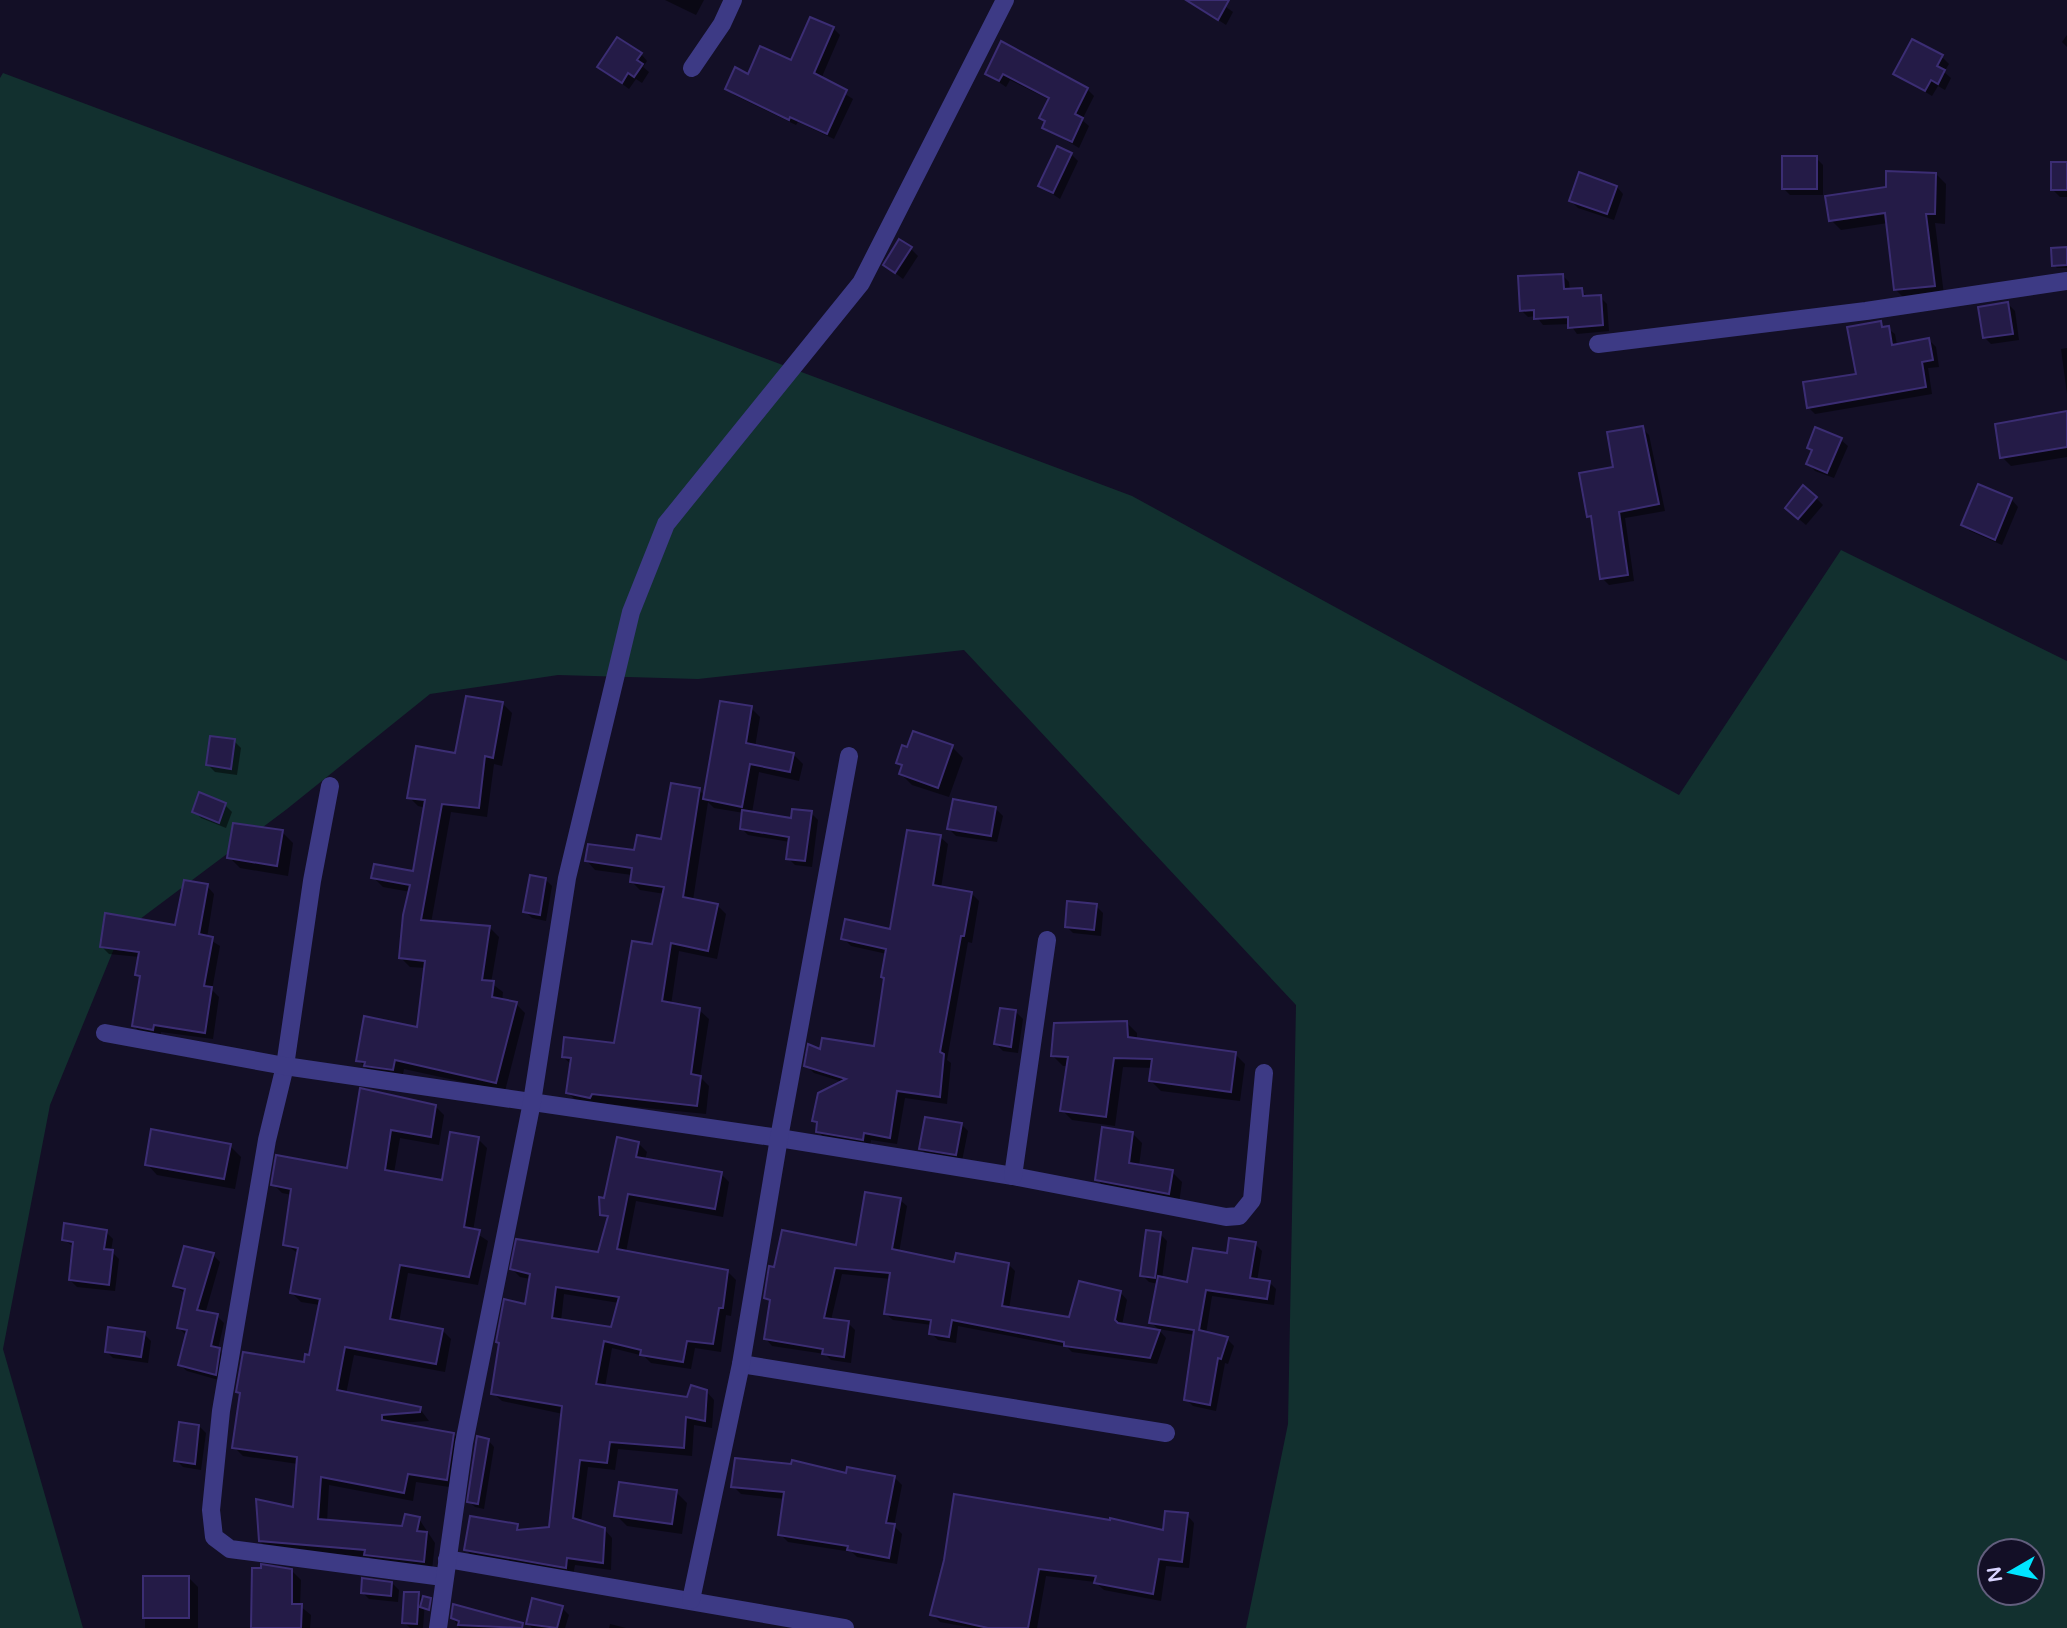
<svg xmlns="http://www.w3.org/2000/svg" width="2067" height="1628" viewBox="0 0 2067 1628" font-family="'Varela Round',sans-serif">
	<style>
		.green { fill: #12302f; fill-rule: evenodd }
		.shadow { fill: #0007; fill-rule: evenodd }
		.building { fill: #241b47; stroke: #3b2d73; stroke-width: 2; fill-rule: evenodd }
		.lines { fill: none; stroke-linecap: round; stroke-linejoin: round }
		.minor { stroke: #3d3a85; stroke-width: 18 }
	</style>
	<rect width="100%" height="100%" fill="#130f26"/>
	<path class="green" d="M3,73L1132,496L1679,795L1841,550L2067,661V1628H1246L1288,1424L1296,1005L964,650L698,679L558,675L430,694L287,809L120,934L50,1105L3,1349L83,1628H0V78ZM1990,1551H2032V1593H1990Z"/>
	<g class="shadow">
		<path d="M665,0H704L696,15Z"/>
		<path d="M1188,0H1216L1233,12L1226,25Z"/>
		<path d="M833,28L840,35L821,79L853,99L834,139L798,122L796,125L734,95L727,88L748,76L792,63Z"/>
		<path d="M2067,35V47L2062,42Z"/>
		<path d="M1002,43L1087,89L1094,96L1082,120L1089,126L1079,148L1044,127L1046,123L1041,118L1050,100L1010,80L1006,87L987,74Z"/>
		<path d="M641,54L647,61L643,67L649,72L642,83L636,79L629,89L599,67Z"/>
		<path d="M1942,57L1949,64L1944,72L1951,78L1945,90L1938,86L1932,96L1896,74Z"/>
		<path d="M1071,154L1078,161L1060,199L1040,186Z"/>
		<path d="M1816,158L1823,165V195H1790L1783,188Z"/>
		<path d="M2067,163V197H2060L2053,190Z"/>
		<path d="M1936,174L1946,184L1945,224L1935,223L1944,295L1906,300L1896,290L1888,223L1841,230L1831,220L1887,189Z"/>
		<path d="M1617,187L1623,194L1614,220L1578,208L1571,201Z"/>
		<path d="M911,249L918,256L903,279L885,265Z"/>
		<path d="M2067,249V268H2057L2054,265Z"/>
		<path d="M1562,275L1569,282L1570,291L1581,290L1589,298L1600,297L1607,304L1609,331L1577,334L1570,324L1543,325L1536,316L1528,317L1521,310Z"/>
		<path d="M2008,304L2015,311L2019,340L1991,344L1984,337Z"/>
		<path d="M1880,323L1895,334L1897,345L1929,340L1936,347L1939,367L1928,368L1932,394L1815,414L1808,407L1858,376Z"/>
		<path d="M2067,348V394L2061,349Z"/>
		<path d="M2067,413V457L2011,466L2002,457Z"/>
		<path d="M1642,428L1649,435L1665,511L1625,518L1634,581L1609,585L1602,578L1594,521L1588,516Z"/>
		<path d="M1841,440L1848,446L1834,478L1815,471L1809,464L1814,452L1809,447Z"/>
		<path d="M1979,486L2012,500L2018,507L2002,545L1970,531L1963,524Z"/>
		<path d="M1816,498L1823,505L1806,525L1794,515Z"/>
		<path d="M503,704L512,713L502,766L494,764L487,817L451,812L431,923L490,928L499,937L491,983L503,992L502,1001L516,1004L525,1013L505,1091L404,1069L402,1079L367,1069L358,1060L419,1029L426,968L410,967L401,958L411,892L383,887L373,877L414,873L426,808L418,806L409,797L457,755Z"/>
		<path d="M751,708L760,717L755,747L793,754L803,764L799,781L759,772L752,813L793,820L811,813L818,820L812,867L795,865L788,858L790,842L748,835L741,828L744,813L714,808L708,802L693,900L717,905L726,914L717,959L679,951L671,1005L699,1010L709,1019L700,1077L709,1086L706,1114L577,1101L567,1092L572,1065L563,1057L615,1045L654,946L665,894L640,890L631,881L632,875L595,870L587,861L636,852L662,841L699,790L705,796Z"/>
		<path d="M234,741L241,748L237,775L215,772L208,765Z"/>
		<path d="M952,747L963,758L949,797L912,785L901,774L903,768L898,763Z"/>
		<path d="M225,805L232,812L226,828L201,818L194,811Z"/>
		<path d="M996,809L1003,816L997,842L956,836L949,829Z"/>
		<path d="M282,832L293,843L288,876L240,868L229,857Z"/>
		<path d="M940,837L948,844L941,888L971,893L979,901L972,943L968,942L947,1060L951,1063L947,1104L905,1098L897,1144L871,1140L870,1147L826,1139L818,1132L819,1125L814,1120L843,1082L814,1073L806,1065L821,1051L875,1048L887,954L851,946L843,938L891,931Z"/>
		<path d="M546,880L552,886L546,921L532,918L525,911Z"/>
		<path d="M207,886L214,894L207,938L220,946L212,990L219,997L213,1039L161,1032L160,1037L141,1033L134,1026L141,978L137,974L140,957L109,954L101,946L177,927Z"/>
		<path d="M1096,906L1103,913L1101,936L1073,933L1066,926Z"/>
		<path d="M1016,1012L1023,1019L1018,1053L1003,1051L996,1044Z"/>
		<path d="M1127,1023L1137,1033V1040L1235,1054L1245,1064L1240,1101L1161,1091L1151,1081L1153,1068L1123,1067L1115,1126L1072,1120L1062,1110L1068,1066H1063L1053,1056Z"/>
		<path d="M362,1091L435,1106L444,1115L439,1145L400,1138L394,1173L443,1182L478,1139L487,1148L473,1231L488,1241L478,1285L408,1273L399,1322L442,1330L451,1339L445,1372L354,1355L346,1394L420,1409L429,1421L397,1423L454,1434L463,1443L456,1488L416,1482L413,1501L329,1485L327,1522L404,1527L419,1519L435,1543L432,1570L375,1563L369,1557L269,1550L260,1541L295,1509L298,1464L243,1456L234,1447L241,1396L238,1392L305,1364L311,1357L320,1305L301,1302L292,1293L299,1254L285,1244L292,1195L282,1193L273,1184L348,1170Z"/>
		<path d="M961,1124L968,1131L962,1161L928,1156L921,1149Z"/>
		<path d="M1132,1133L1142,1143L1139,1166L1172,1172L1182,1182L1179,1203L1107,1189L1097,1180Z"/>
		<path d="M638,1143L647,1152L645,1160L721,1174L729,1182L723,1217L636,1201L626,1252L727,1271L736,1280L731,1316L726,1315L721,1352L695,1348L691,1369L651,1363L644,1356L612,1348L605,1387L688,1399L706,1391L714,1400L712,1428L694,1425L692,1456L618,1449L615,1470L588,1467L581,1522L604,1529L612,1538L611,1570L575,1565L573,1575L474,1558L466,1550L517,1526L522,1531L551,1528L563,1414L502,1401L493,1393L501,1345L498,1342L527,1306L531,1279L520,1277L512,1269L600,1254L609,1220L602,1214L605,1200ZM564,1294L619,1303L613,1329L561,1321Z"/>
		<path d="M230,1146L241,1157L235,1189L157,1175L147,1164Z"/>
		<path d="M900,1200L907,1206L899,1253L956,1264H1008L1015,1271L1009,1309L1070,1319L1121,1293L1127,1300L1122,1325L1160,1331L1166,1338L1157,1364L1072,1352L1067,1347L958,1326L956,1343L938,1340L931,1333L932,1325L893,1320L886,1314L891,1279L842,1274L831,1320L848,1323L855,1330L851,1363L831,1360L825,1354L772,1346L766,1339L771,1303L765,1298L857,1247Z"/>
		<path d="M106,1232L113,1239L111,1251L119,1259L115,1291L77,1287L70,1280L74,1247L63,1239Z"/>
		<path d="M1160,1234L1167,1241L1162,1279L1189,1284L1228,1255L1255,1244L1262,1251L1257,1281L1269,1282L1276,1289L1274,1305L1212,1296L1206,1334L1227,1339L1234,1346L1228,1364L1225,1363L1216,1411L1193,1406L1186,1399L1195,1335L1158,1329L1151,1322L1158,1284L1149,1282L1142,1275Z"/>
		<path d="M213,1255L220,1262L205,1314L217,1316L224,1323L218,1349L226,1357L222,1381L187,1371L180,1365L187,1336L179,1328L186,1294L175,1286Z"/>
		<path d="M144,1334L151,1341L148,1363L113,1358L106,1351Z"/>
		<path d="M199,1426L206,1433L201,1470L183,1467L176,1460Z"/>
		<path d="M488,1440L494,1447L484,1509L475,1507L469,1501Z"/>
		<path d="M847,1475L894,1477L902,1485L894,1526L902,1534L897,1564L857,1557L852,1552L788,1542L780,1534L785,1499L741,1494L733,1486Z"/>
		<path d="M676,1492L687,1503L682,1534L627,1526L616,1515Z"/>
		<path d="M1187,1515L1194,1523L1189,1568L1166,1566L1161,1601L1104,1590L1095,1582L1046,1576L1037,1628H973L940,1622L932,1614L1111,1522L1164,1532Z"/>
		<path d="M291,1570L301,1580L300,1606L311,1615L310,1628H253Z"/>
		<path d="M145,1578H189L198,1587V1628H145Z"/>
		<path d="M392,1583L399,1590L398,1602L369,1599L362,1592Z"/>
		<path d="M418,1594L425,1601L423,1628H410L404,1622Z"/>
		<path d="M562,1608L569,1615L565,1628H532L528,1623Z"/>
		<path d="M453,1618L513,1622L519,1628H459Z"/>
		<path d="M610,1624L626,1628H609Z"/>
	</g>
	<g class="building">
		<path d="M1186,0H1229L1218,20Z"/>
		<path d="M810,17L834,27L814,73L847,90L827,134L790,117L789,120L725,89L735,67L748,74L760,46L791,60Z"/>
		<path d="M617,37L642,53L637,60L643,64L634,77L628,73L622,83L597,67Z"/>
		<path d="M1912,39L1943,55L1937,66L1945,70L1938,84L1931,80L1925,91L1893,74Z"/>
		<path d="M1001,41L1088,88L1075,114L1083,118L1072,142L1042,128L1045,121L1039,118L1049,98L1003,74L999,81L985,74Z"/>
		<path d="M1057,146L1072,153L1053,193L1038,186Z"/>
		<rect x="1782" y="156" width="35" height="33"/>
		<rect x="2051" y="162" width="16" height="28"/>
		<path d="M1886,171L1936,173L1935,214H1926L1935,286L1894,290L1885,213L1829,221L1825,196L1886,187Z"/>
		<path d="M1579,172L1617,186L1607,214L1569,201Z"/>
		<path d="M899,239L912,247L895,273L883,265Z"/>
		<path d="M2067,247V265L2052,266L2051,248Z"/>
		<path d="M1563,274L1564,289L1582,288L1583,296L1601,295L1603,325L1568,328V317L1534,319V310L1520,311L1518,276Z"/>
		<path d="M2008,302L2013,334L1983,338L1978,307Z"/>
		<path d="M1881,321L1882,327L1889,326L1892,345L1929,338L1933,360L1922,362L1926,387L1807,408L1803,382L1856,374L1847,327Z"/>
		<path d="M2067,411V447L2000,458L1995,424Z"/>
		<path d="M1643,426L1659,504L1619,512L1628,575L1600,579L1591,516L1587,517L1579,473L1613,467L1607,432Z"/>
		<path d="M1815,427L1842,438L1827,473L1806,464L1812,450L1807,448Z"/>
		<path d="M1978,484L2012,498L1995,540L1961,525Z"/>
		<path d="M1803,485L1817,497L1798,519L1785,508Z"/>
		<path d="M466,696L503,702L493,758L485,756L479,808L442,804L421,920L490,926L482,980L494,981L492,997L517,1002L496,1083L395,1060L393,1070L364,1066L365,1062L356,1061L364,1016L417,1027L425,961L399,958L403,915L410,885L371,878L374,864L413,871L425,800L407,798L416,746L455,753Z"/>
		<path d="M720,701L752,706L746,743L794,753L790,772L750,764L742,807L703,799Z"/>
		<path d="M913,731L953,745L938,788L899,774L902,765L896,763L902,745L907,747Z"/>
		<path d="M210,736L235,739L231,769L206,765Z"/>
		<path d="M671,783L700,788L683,897L718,904L708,951L671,943L662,1001L700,1008L691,1074L701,1076L697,1106L592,1094L590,1098L566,1093L571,1058L562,1057L564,1037L614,1043L632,941L652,944L664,887L630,882L632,868L585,861L588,844L634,850L637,835L661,839Z"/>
		<path d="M199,792L226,803L219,823L192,812Z"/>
		<path d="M953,799L996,807L991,836L947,829Z"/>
		<path d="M792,809L812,811L805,861L786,859L789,837L740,829L742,810L791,818Z"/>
		<path d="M233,823L283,830L277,866L227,858Z"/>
		<path d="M907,830L941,835L933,885L972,892L964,936H961L940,1052L944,1054L940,1097L897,1091L890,1138L864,1133L863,1140L816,1132L817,1122L812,1121L818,1093L846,1079L804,1066L808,1044L820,1049L822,1038L874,1046L884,978L881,977L886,949L841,939L845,919L890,929Z"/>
		<path d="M530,875L546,878L540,915L523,912Z"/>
		<path d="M184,880L208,884L199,934L213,937L204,986L212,987L205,1033L154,1025L153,1030L132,1026L140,976L135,975L139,952L100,947L105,913L175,925Z"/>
		<path d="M1067,901L1097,904L1094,930L1065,927Z"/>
		<path d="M1000,1008L1016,1010L1011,1047L994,1044Z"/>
		<path d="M1127,1021L1128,1037L1236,1052L1231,1092L1149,1081L1152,1059L1114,1058L1106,1117L1060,1111L1068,1057L1051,1056L1054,1023Z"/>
		<path d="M360,1088L436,1105L431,1137L391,1130L385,1170L442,1180L450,1132L479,1137L464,1227L480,1230L469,1277L400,1265L390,1319L443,1329L436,1364L345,1347L337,1390L421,1407L420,1412L382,1415V1420L454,1433L447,1480L408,1474L404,1493L321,1477L318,1519L402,1526L405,1514L420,1517L417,1531L427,1532L424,1562L364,1555L365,1550L259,1541L256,1499L293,1507L297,1457L232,1448L240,1393L236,1392L243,1352L304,1362L305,1354L309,1355L320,1299L290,1293L298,1248L283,1245L291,1189L271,1185L276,1155L347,1168Z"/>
		<path d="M925,1117L962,1123L956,1155L919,1149Z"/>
		<path d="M1102,1127L1133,1132L1129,1163L1173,1170L1169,1194L1095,1180Z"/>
		<path d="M151,1129L231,1144L224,1179L145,1165Z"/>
		<path d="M617,1137L639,1142L636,1157L722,1172L715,1209L628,1194L617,1249L728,1270L723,1308H719L713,1344L687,1341L683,1362L640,1355L641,1350L604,1341L596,1384L687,1397L691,1385L707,1390L705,1421L686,1417L684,1448L610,1442L607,1463L580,1460L573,1518L605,1528L603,1563L567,1558L566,1568L464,1550L470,1516L518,1524L517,1530L549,1527L562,1406L491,1394L499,1343L496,1342L504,1299L525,1304L530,1274L510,1269L516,1239L598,1252L608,1216L600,1215L599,1197L604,1198ZM556,1287L619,1297L611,1327L552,1318Z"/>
		<path d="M865,1192L901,1198L892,1249L954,1262L956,1253L1009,1263L1002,1306L1069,1317L1079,1281L1121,1291L1115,1320L1118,1323L1160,1330L1150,1358L1064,1346V1342L952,1320L949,1337L929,1334L931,1320L884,1314L890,1273L835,1268L824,1318L849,1321L844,1357L822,1354L823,1349L764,1339L770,1300L764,1298L769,1266L774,1267L782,1230L856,1245Z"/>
		<path d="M64,1223L107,1230L104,1249L113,1250L109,1285L69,1280L73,1242L62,1240Z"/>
		<path d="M1146,1230L1161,1232L1155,1278L1140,1276Z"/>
		<path d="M1229,1238L1256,1242L1250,1278L1270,1281L1267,1299L1206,1290L1199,1330L1228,1337L1221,1359L1218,1358L1210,1405L1184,1400L1194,1330L1149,1323L1158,1276L1187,1282L1193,1248L1227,1253Z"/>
		<path d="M184,1246L214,1253L197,1310L218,1314L211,1346L220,1348L216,1375L178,1365L187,1330L177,1328L185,1289L173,1286Z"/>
		<path d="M108,1327L145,1332L141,1357L105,1352Z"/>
		<path d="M179,1422L199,1425L195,1464L174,1461Z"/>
		<path d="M477,1436L489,1439L478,1504L467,1502Z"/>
		<path d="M735,1458L791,1464L792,1460L846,1473L847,1467L895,1476L886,1523L895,1524L889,1558L847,1550L848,1546L778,1535L784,1492L731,1487Z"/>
		<path d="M619,1482L677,1490L672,1524L614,1516Z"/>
		<path d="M954,1494L1110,1520V1518L1163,1530L1165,1511L1188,1513L1182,1562L1159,1559L1153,1594L1094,1583L1096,1576L1039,1569L1028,1628H988L930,1615L944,1560Z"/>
		<path d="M261,1564L292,1569V1604H302L301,1628H251L252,1568H261Z"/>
		<rect x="143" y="1576" width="46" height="42"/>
		<path d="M362,1578L392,1582L391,1596L361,1593Z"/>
		<path d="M404,1592H419L417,1624L402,1623Z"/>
		<path d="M423,1596L431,1598L429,1610L420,1607Z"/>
		<path d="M532,1598L563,1606L557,1628L526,1624Z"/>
		<path d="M453,1604L523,1623L522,1628L458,1625L459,1621L451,1618Z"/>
	</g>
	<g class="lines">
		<g class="minor">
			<path d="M692,68L722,24L733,0"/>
			<path d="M1598,344L1866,311L2067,281"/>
			<path d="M330,786L312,881L285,1066L267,1140L221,1411L211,1510L214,1537L230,1549L443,1577"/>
			<path d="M105,1033L285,1066L779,1138L1013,1176L1226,1217L1239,1216L1252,1200L1264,1073"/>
			<path d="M1013,1176L1047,940"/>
			<path d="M741,1364L1166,1433"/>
			<path d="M447,1559L845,1628"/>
			<path d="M691,1600L741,1364L779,1138L849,756"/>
			<path d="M438,1628L464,1443L532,1102L567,878L631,612L666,524L861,283L1005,0"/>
		</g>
	</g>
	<g transform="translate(2011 1572) rotate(261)"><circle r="33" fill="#130f26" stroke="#625e7d" stroke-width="2"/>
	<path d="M0-5L12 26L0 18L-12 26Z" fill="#00e5ff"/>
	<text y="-10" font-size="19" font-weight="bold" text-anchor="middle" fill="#d9d4ff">N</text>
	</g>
</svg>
